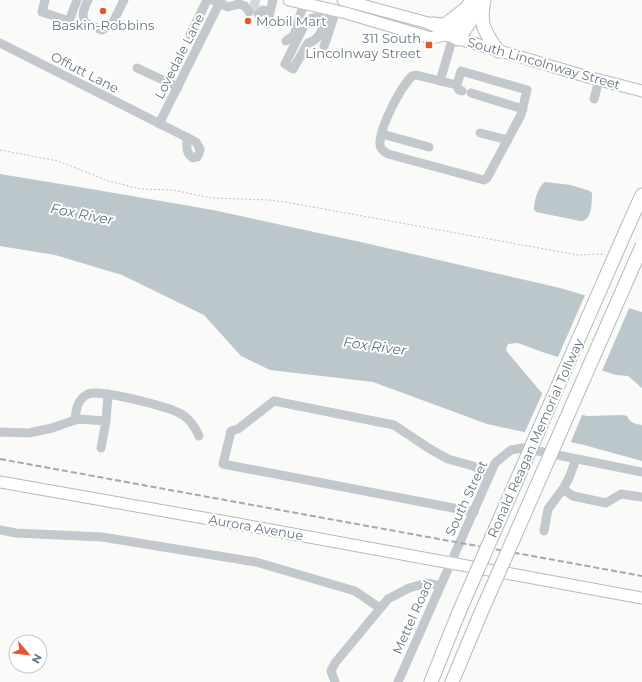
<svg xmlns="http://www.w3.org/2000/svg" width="642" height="682" viewBox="0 0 642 682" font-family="Montserrat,sans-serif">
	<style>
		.water { fill: #bbc7cb }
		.pier { fill: #fafaf8 }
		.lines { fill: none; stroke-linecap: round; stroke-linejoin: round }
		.minor-tunnel { stroke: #d5d9db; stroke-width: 9; stroke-dasharray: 9 4.5; stroke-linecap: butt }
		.major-casing { stroke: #b5babe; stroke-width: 13 }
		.highway-casing { stroke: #b4b9bd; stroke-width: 15 }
		.path { stroke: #bbbfc2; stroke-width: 1; stroke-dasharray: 2 2; stroke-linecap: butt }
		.minor { stroke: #c3c8cc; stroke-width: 9 }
		.major { stroke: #fff; stroke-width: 11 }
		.highway { stroke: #fff; stroke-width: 13 }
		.rail { stroke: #a2aab0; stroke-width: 2; stroke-dasharray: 6 3; stroke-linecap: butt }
		.highway-bridge-casing { stroke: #b4b9bd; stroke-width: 15; stroke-linecap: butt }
		.highway-bridge { stroke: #fff; stroke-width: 13 }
		.poi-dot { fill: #e4572e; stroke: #fff; stroke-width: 1.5 }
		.labels { text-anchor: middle; stroke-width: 4; stroke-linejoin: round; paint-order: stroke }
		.poi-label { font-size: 13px; fill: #657683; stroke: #fff; text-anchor: start }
		.street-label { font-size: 13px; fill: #657683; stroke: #fff }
		.water-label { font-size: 14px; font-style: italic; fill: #60757c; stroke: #fff }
	</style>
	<rect width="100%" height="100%" fill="#fafaf8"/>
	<g class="water">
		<path d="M0,174L91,189L213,210L365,243L560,288L642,312V388L628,376L616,375L545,353L518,343L508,344L506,350L508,353L541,392L548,397L578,414L587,416L623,415L627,416C630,423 635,424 642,425V461L584,445L487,424L373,382L270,370L241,356L204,315L122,275L55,255L0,246Z"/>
		<path d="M545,182L571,185L590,191L592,193C592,202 592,222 580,221L536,212L534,209C534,201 538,186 545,182Z"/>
	</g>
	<g class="pier">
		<path d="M586,293L630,306L601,373L557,359Z"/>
		<path d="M543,392L559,402L579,412L583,413L570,444L524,434Z"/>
	</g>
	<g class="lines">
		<g class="minor-tunnel">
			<path d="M251,0L261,3"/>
			<path d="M250,7L259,9"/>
		</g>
		<defs>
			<g id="major">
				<path d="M289,0L346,13L431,38L446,35"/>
				<path d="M343,0L432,24L446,35L588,77L642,91"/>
				<path d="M0,482L238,524L642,598"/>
			</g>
			<g id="highway">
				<path d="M484,0C479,25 484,31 498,51"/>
				<path d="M432,24L445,25L463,11"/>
				<path d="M455,32L466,9L472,0"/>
				<path d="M458,39L482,4"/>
				<path d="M628,226L642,195"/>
				<path d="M431,682L459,612"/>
				<path d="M452,682L480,615"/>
			</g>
		</defs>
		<use href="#major" class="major-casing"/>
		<use href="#highway" class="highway-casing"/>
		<path class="path" d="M0,150L58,161L109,181L141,189L173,190L212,198L269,200L285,202L578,255C587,255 597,253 605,255"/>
		<g class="minor">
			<path d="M45,0L42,12L69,21L77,0"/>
			<path d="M88,0C84,9 81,14 85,23L102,30L112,24L124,0"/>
			<path d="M212,0L228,7L239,4L245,6L249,12"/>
			<path d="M258,14L263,10L270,12"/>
			<path d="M326,18C314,19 314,14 305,24L285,64L293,69L308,43C322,40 325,21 329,9"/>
			<path d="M267,24L273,0"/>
			<path d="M190,35L207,0"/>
			<path d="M286,41L294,35L304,3"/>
			<path d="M0,43L188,138L196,142L200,149L199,154L197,157L193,158C185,153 187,145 187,137"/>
			<path d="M324,46C329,34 331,23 336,11"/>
			<path d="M137,68L178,87"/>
			<path d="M440,81L453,37"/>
			<path d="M457,85L461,71L527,90L521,115L487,178L484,180L388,154C383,151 379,148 380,142C381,125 400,88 412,76L416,75L457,85L459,90L462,91"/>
			<path d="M471,93L523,109"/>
			<path d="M594,99L599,80"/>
			<path d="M159,124L221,0"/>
			<path d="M480,133L508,140"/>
			<path d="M382,134L429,147"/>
			<path d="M75,420C76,410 77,399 88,394C100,389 171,407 183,415C191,420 195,427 199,436"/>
			<path d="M106,421L108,394"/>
			<path d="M0,432L29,433L52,428L78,419L106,421L101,448"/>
			<path d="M563,489L573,496L606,503L621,494L642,497"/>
			<path d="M474,512L223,464L231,431L238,429L274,401L394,425L430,449L448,459L473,466L490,475"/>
			<path d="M0,530L16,533L102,537L256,562L355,591L380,608"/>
			<path d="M544,531L548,509L563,489L569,478L576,459"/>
			<path d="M335,682L331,671L335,663L388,599L409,588L427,583L440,586"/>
			<path d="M398,682L495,463L511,450L523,448L642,472"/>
		</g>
		<use href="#major" class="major"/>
		<use href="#highway" class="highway"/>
		<path class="rail" d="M0,459L642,576"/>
		<defs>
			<g id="highway-bridge">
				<path d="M459,612L628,226"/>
				<path d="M480,615L642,246"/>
			</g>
		</defs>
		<use href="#highway-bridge" class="highway-bridge-casing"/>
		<use href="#highway-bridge" class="highway-bridge"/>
	</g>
	<g class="poi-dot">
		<circle cx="103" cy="11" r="4"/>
		<circle cx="248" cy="21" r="4"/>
		<rect x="425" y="41" width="8" height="8" rx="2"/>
	</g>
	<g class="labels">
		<g class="poi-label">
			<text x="256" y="26">Mobil Mart</text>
			<text x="103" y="30" text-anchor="middle">Baskin-Robbins</text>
			<text x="421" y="43" text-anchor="end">311 South<tspan x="421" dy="15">Lincolnway Street</tspan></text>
		</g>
		<g class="street-label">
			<text transform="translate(179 56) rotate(-63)" y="5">Lovedale Lane</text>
			<text transform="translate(544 63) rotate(16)" y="5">South Lincolnway Street</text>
			<text transform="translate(85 72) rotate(27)" y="5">Offutt Lane</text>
			<text transform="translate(535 438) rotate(-66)" y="5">Ronald Reagan Memorial Tollway</text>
			<text transform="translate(466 498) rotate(-65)" y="5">South Street</text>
			<text transform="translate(256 527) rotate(10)" y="5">Aurora Avenue</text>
			<text transform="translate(412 617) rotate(-66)" y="5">Mettel Road</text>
		</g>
		<g class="water-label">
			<text transform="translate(82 214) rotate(11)" y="5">Fox River</text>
			<text transform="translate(375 346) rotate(8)" y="5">Fox River</text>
		</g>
	</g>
	<g transform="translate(28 654) rotate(118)"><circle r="19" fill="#ffffff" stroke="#c1c8cd"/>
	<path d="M0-3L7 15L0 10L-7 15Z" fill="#e4572e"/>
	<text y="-6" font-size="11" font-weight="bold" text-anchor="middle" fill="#657683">N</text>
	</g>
</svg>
